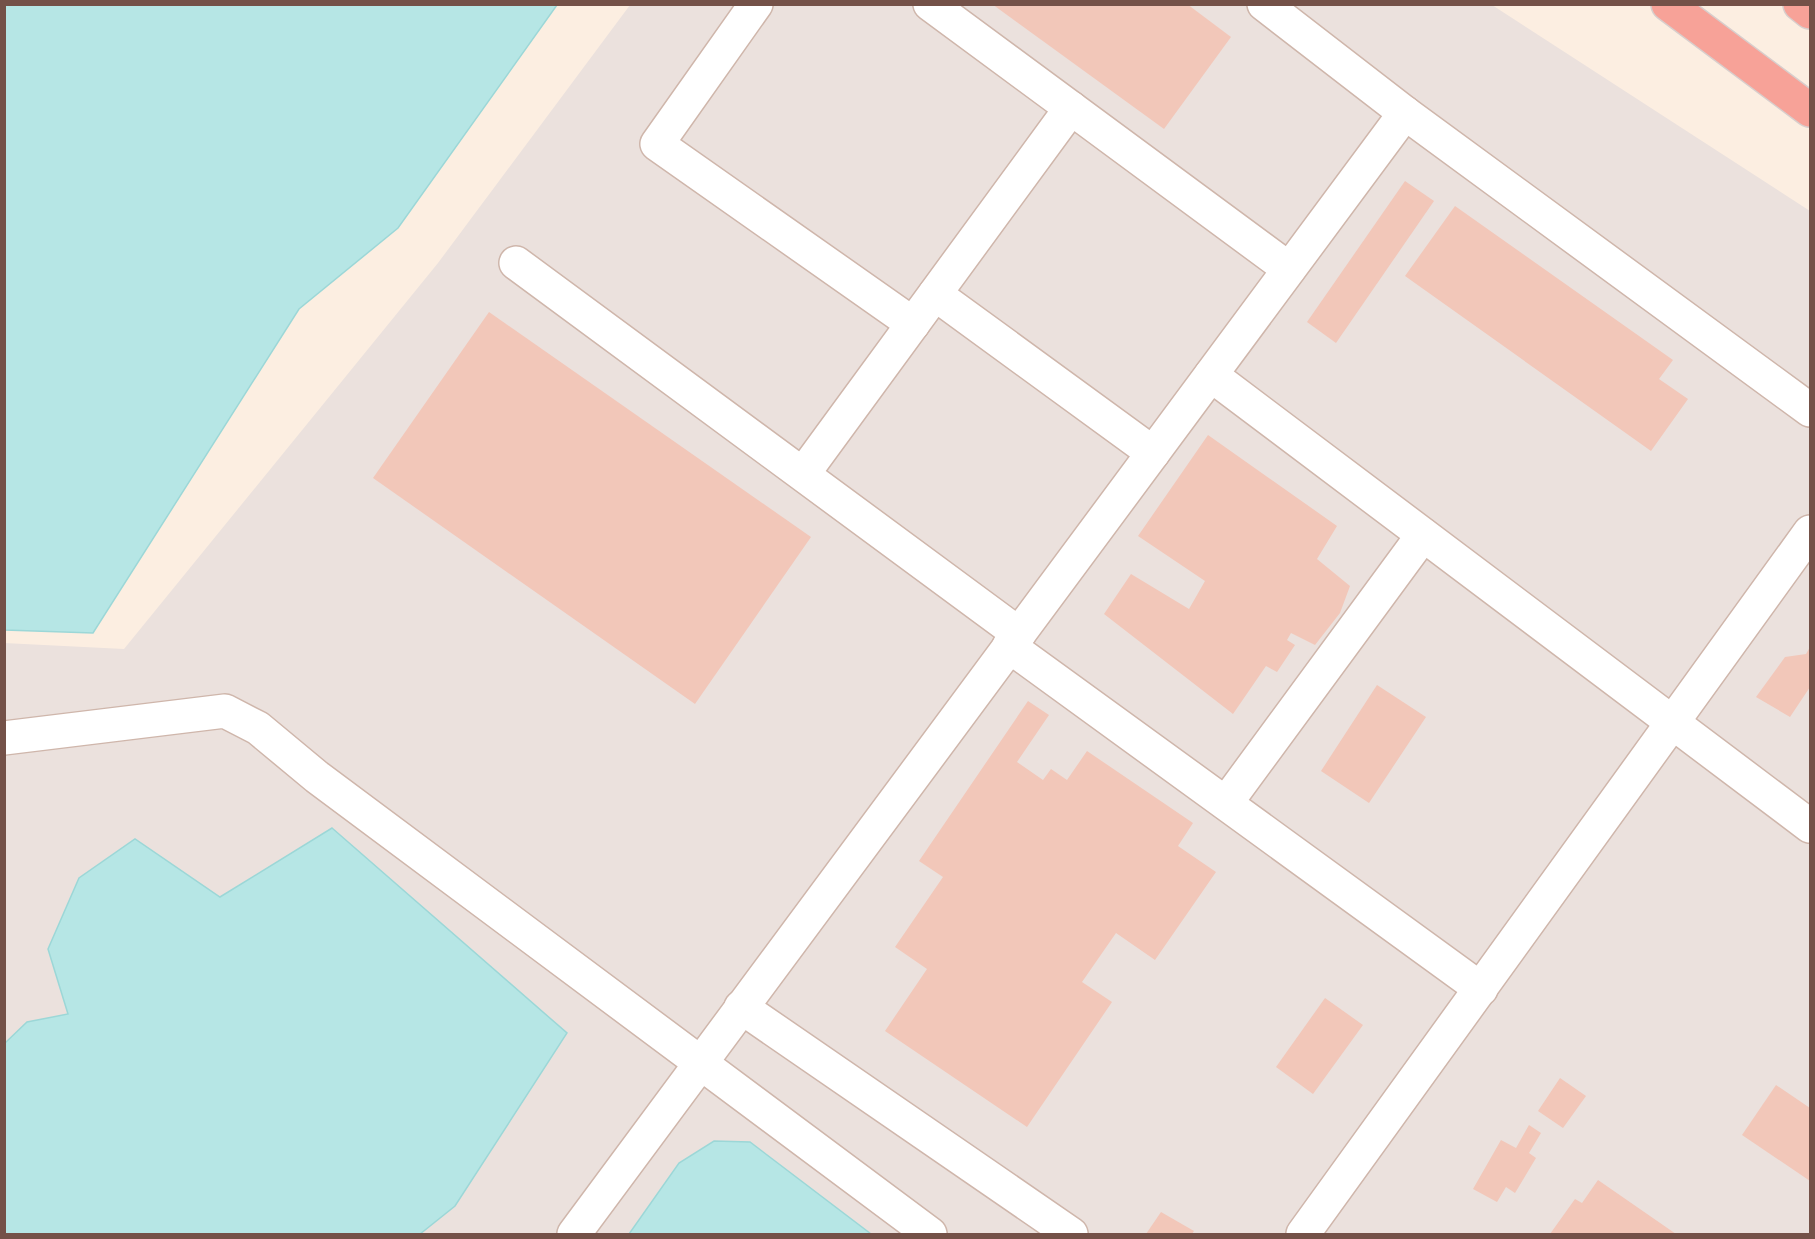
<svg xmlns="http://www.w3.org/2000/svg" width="1815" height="1239" viewBox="0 0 1815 1239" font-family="'DM Sans',sans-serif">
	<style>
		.industrial { fill: #ebe1dd }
		.water { fill: #b6e6e5; stroke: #9cd7d7; stroke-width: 1.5 }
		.building { fill: #f2c7b9 }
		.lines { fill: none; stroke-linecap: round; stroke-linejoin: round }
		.minor-casing { stroke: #cfb6ab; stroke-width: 36 }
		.highway-casing { stroke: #d8cecc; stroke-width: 36 }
		.minor { stroke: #fff; stroke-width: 33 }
		.highway { stroke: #f7a298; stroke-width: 33 }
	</style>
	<rect width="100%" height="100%" fill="#fceee1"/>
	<path class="industrial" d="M630,5H1492L1810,211V1234H5L4,643L124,649L438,263Z"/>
	<g class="water">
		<path d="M5,4L557,5L398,228L299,309L93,633L5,630Z"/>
		<path d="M332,828L567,1033L455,1206L420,1234H5V1043L27,1022L68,1014L48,949L79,878L135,839L220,897Z"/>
		<path d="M714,1141L750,1142L871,1234H629L679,1163Z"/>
	</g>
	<g class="building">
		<path d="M992,4H1187L1231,37L1164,129Z"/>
		<path d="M1405,181L1434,201L1336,343L1307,322Z"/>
		<path d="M1455,206L1673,360L1659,379L1688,399L1651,451L1405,276Z"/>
		<path d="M489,312L811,537L695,704L373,478Z"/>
		<path d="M1208,435L1337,526L1317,559L1350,586L1340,613L1315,645L1291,633L1287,640L1295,645L1277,672L1266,666L1233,714L1104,614L1131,574L1189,609L1205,581L1138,536Z"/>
		<path d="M1810,647V687L1790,717L1756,697L1785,657L1806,654Z"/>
		<path d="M1377,685L1426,717L1369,803L1321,771Z"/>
		<path d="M1028,701L1049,715L1017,762L1043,780L1051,769L1067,780L1087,751L1193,823L1178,846L1216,872L1155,960L1116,933L1082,982L1112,1002L1027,1127L885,1031L927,969L895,947L943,877L919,861Z"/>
		<path d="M1325,998L1363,1025L1313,1094L1276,1067Z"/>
		<path d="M1560,1078L1586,1096L1563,1128L1538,1111Z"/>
		<path d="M1776,1085L1810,1108V1181L1742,1135Z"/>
		<path d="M1529,1125L1541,1133L1529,1153L1536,1158L1515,1193L1506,1187L1497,1202L1473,1189L1501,1140L1516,1148Z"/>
		<path d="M1598,1180L1676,1234H1550L1575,1199L1582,1203Z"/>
		<path d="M1161,1212L1194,1231L1192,1234H1146Z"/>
	</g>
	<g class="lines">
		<defs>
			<g id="minor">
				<path d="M756,4L657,144L913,324"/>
				<path d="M930,4L1289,269"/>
				<path d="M1264,4L1405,113L1810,410"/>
				<path d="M516,263L1019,634"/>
				<path d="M935,294L1153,453"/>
				<path d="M1211,375L1810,826"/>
				<path d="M803,474L1071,108"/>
				<path d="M1009,646L1481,989"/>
				<path d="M4,738L225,711L258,728L317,777L930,1234"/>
				<path d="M1226,803L1423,535"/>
				<path d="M741,1007L1071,1234"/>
				<path d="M574,1234L1405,113"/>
				<path d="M1303,1234L1810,532"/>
			</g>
			<g id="highway">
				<path d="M1668,4L1810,110"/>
				<path d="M1800,4L1810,12"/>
			</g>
		</defs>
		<use href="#minor" class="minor-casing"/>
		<use href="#highway" class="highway-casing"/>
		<use href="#minor" class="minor"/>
		<use href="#highway" class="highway"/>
	</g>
	<rect width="1815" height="1239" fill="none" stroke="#745148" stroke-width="12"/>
</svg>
